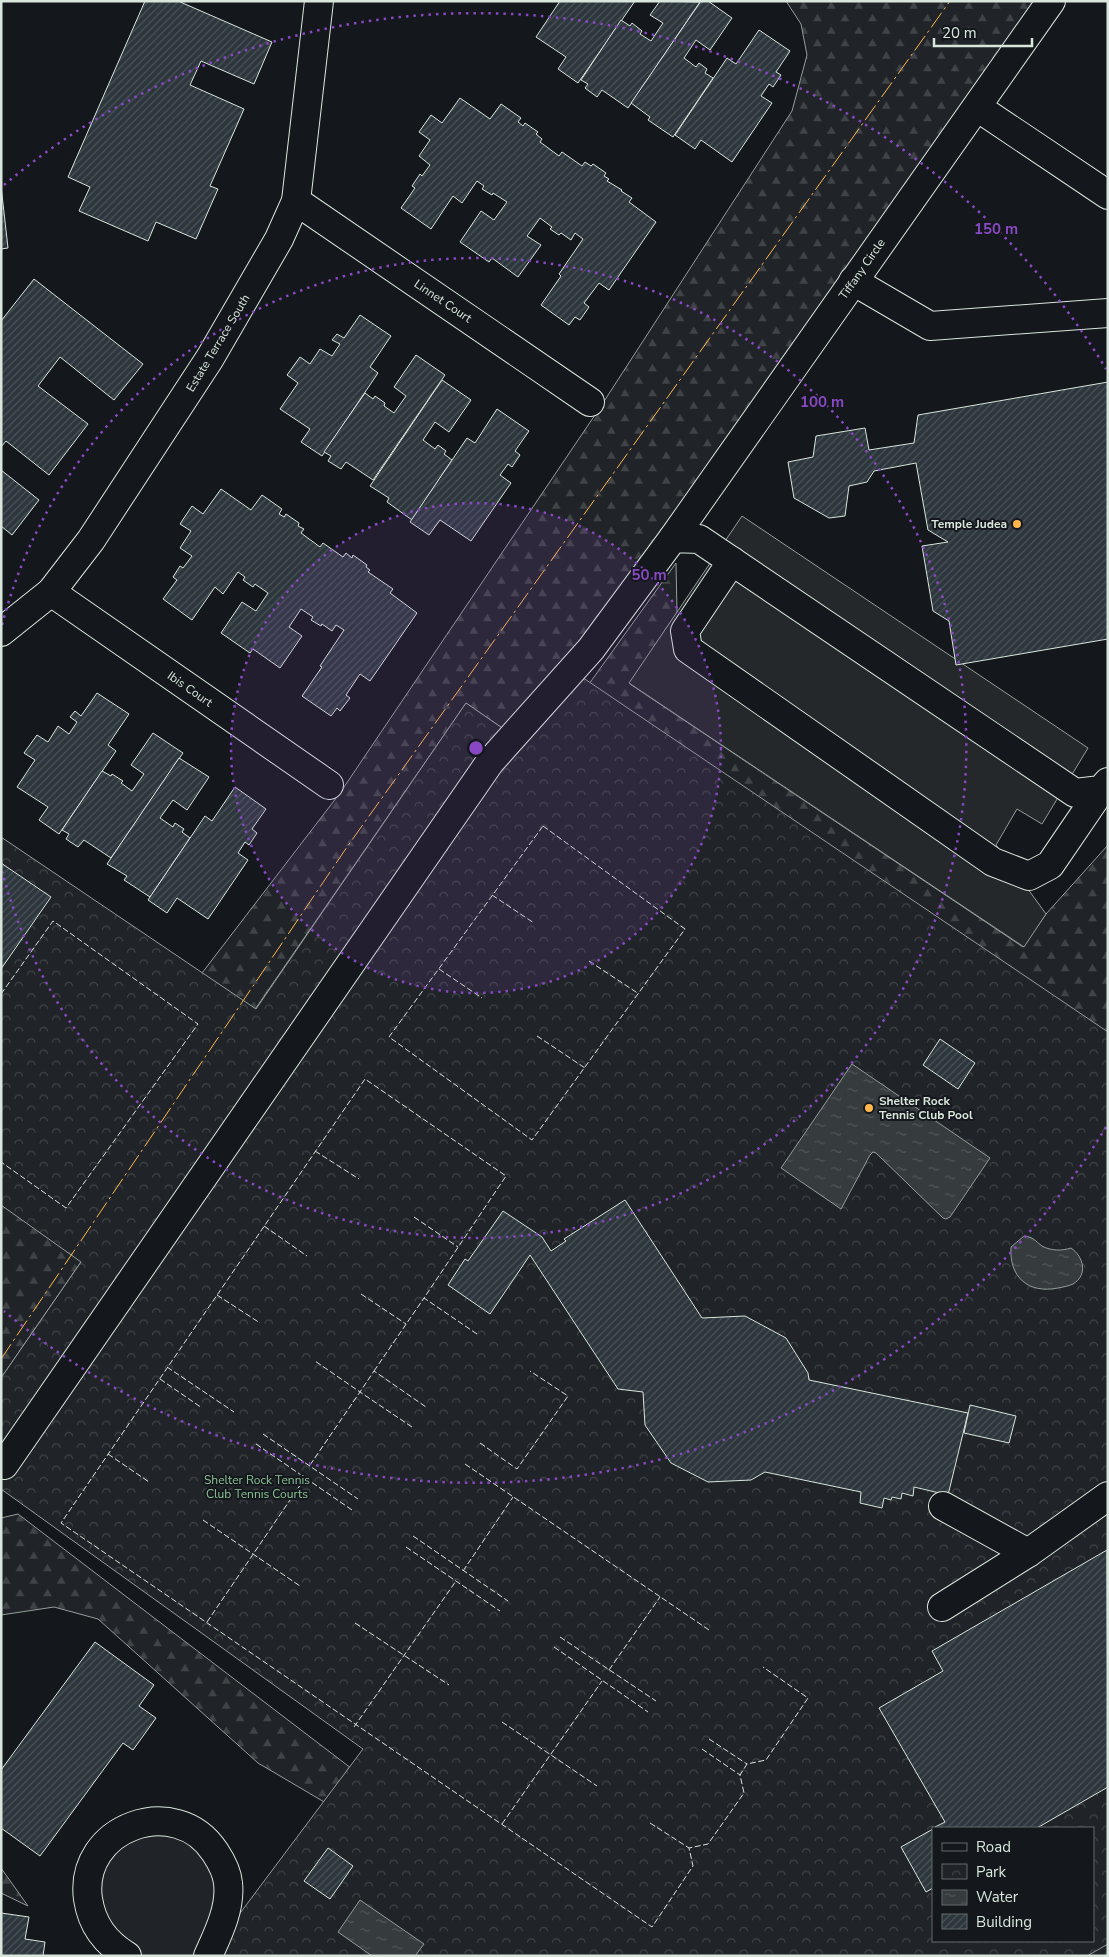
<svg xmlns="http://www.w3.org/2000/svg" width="1109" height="1957" viewBox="0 0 1109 1957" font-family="'Nunito Sans',sans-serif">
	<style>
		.green { fill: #202428; stroke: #939e99 }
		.forest { fill: url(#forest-firs); stroke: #939e99 }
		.park { fill: url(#park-crowns); stroke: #939e99; fill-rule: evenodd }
		.parking { fill: #24282b; stroke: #939e99 }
		.water { fill: url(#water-ripples); stroke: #939e99 }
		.building { fill: url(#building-hatch); stroke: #d8e6dc }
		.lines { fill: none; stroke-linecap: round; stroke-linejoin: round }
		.minor-casing { stroke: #d8e6dc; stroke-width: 30 }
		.minor { stroke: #14181c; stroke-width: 28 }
		.fence { stroke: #d8e6dc; stroke-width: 1; stroke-dasharray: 6 2.5; stroke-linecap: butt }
		.power { stroke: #ffb74d; stroke-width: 1; stroke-dasharray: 18 4 2.5 4; stroke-linecap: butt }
		.ring { fill: none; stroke: #8948c3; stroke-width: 2.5; stroke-dasharray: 2.5 5 }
		.poi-dot { fill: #ffb74d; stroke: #14181c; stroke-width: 2 }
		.labels { text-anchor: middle; stroke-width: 4; stroke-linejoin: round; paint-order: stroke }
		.street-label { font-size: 12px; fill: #d8e6dc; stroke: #14181c }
		.poi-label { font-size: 12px; font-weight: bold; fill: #d8e6dc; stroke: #14181c; text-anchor: end }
		.park-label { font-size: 12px; fill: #8ac095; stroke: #14181c }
		.centre { fill: #8948c3; stroke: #14181c; stroke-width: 2.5 }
		.ring-label { font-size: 15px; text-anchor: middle; font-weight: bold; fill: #8948c3; stroke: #14181c; stroke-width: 4; stroke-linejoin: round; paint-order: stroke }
	</style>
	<defs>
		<pattern id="forest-firs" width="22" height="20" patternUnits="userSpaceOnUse" patternTransform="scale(1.25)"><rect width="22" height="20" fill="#202428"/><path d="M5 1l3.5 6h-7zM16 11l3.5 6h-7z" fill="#404447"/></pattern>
		<pattern id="park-crowns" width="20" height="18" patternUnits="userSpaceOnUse" patternTransform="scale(1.25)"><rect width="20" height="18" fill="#202428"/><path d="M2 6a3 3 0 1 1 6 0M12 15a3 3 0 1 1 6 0" fill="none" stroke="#404447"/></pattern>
		<pattern id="water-ripples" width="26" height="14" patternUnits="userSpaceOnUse" patternTransform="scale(1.25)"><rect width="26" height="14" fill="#363b3e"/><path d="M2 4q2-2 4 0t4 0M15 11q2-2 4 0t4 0" fill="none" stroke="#525759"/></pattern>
		<pattern id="building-hatch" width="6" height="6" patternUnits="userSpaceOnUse" patternTransform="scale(1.25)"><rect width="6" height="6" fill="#2c363c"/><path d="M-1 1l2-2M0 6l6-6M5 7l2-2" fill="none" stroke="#4a5358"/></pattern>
	</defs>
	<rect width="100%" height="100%" fill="#14181c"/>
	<path class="green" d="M147,1821L222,1861L205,1956H129L119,1951L90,1870Z"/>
	<g class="forest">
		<path d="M786,1H1047L677,532L508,732L466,703L1,1378V1193L191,993L202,973L340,793L599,409L792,111L807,55L801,24Z"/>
		<path d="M676,563L677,613L630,684L1023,947L1046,914L1108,845V1094L558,727Z"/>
		<path d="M18,1514L415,1817L933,1941H1093V1828L1108,1812V1956H586L258,1763L98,1619L54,1607L1,1615V1518Z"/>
		<path d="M1,1868L28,1906L1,1893Z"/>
	</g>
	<path class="park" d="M570,669L1108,1032V1944L1087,1956H208L363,1749L1,1489V1378L81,1262L1,1205V837L256,1009L466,703L508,732ZM933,1828H1093V1941H933Z"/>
	<path class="parking" d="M742,516L1088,748L1042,824L1017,809L996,845L1046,914L1024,947L629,683Z"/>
	<g class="water">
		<path d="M852,1064L990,1158L950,1217L946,1219L943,1218L876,1153L873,1152L870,1155L841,1209L781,1168Z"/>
		<path d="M1024,1236C1034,1237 1035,1241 1042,1246C1051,1251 1062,1251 1071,1248C1084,1257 1088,1275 1073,1284C1069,1286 1063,1287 1058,1288C1028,1294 1009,1277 1011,1247Z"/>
		<path d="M360,1900L424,1944L415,1956H372L338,1932Z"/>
	</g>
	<g class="building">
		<path d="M145,1H178L272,42L254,84L201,61L190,85L244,109L210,186L218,189L196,239L156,222L148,241L79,211L90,187L68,177Z"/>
		<path d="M560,1H635L578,83L558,69L566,57L536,37Z"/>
		<path d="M660,1L700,2L628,108L602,90L597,97L585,88L588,84L581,80L621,20L630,26L632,23L642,31L640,34L651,41L663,23L650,15Z"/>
		<path d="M708,1L732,18L710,50L696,40L684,58L696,67L699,63L707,69L705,73L713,78L673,137L648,120L650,117L631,103L701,1Z"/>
		<path d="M759,30L790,51L776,72L781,75L773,87L769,84L761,96L772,103L732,162L701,140L695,149L675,135L727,58L736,64Z"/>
		<path d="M460,98L490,119L501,104L521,118L518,122L523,126L525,123L538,132L536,134L542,139L540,142L559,156L562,152L582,166L585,162L591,166L593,164L606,173L604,176L609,179L607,181L622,190L621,191L632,198L629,202L656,222L609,290L599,283L584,303L589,307L580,320L575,317L569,325L541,305L561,276L559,274L583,239L575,233L571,240L561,233L559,235L550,229L552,227L540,218L527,236L541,245L518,277L492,258L489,262L460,242L481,211L494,220L507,202L493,193L492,195L482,189L484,186L477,181L462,203L453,196L431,229L401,208L415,188L412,186L420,174L422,176L430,165L419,156L430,140L419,132L431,115L442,123Z"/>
		<path d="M1,186L8,248L1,249Z"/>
		<path d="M34,279L143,364L114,400L60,357L38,386L88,424L49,475L6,441L1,447V321Z"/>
		<path d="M360,315L391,336L370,367L378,373L322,456L301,442L310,429L280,409L298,383L287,375L300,357L310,364L320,349L332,356L340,344L332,340L337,334L344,338Z"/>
		<path d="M416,355L445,375L373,480L346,462L341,469L328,461L331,456L324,452L365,393L373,399L375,396L385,403L384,406L394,413L406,396L394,387Z"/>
		<path d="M442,380L471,400L449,432L435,422L423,440L435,449L438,445L446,451L444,454L452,460L412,520L387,502L389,498L370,486Z"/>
		<path d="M1108,382V639L956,665L949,621L933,611L922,546L948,542L928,530L916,463L874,471L867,482L849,486L845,516L829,518L794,498L788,462L813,457L816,436L865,428L869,450L914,443L918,415Z"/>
		<path d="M497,409L529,431L515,451L520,455L512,467L508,464L500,475L511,483L471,541L440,520L429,535L410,522L467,438L475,443Z"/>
		<path d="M1,470L39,500L12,535L1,526Z"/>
		<path d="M221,489L251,510L262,495L282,509L279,514L284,517L286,514L299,523L298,526L304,529L301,533L320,547L323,543L343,557L346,553L352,558L353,555L367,565L366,567L370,570L368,572L393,589L390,593L417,613L370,681L360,674L346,695L350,698L340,711L337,708L331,716L302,696L322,667L320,666L344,630L336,625L332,631L322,624L321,626L311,620L313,617L301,609L289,627L302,636L280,668L253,649L250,653L221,633L242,602L256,611L268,593L255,584L253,587L243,580L245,577L238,572L223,594L215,587L192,620L163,599L177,580L173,577L180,566L183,568L192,556L180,548L191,531L180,524L192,506L203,514Z"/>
		<path d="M97,693L129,714L108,745L116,751L59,834L39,820L48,807L17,787L35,760L24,753L37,735L48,742L58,726L69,734L77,722L70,717L75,711L81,716Z"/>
		<path d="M153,733L183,753L111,858L84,840L78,847L66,839L69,834L62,830L102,771L111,776L112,774L123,781L121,783L132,791L144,774L131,765Z"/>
		<path d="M179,758L209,777L187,810L173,800L160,818L173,827L175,823L184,829L182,832L190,838L150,897L124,880L127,876L107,864Z"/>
		<path d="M235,787L266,809L252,829L257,833L249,845L245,842L238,853L248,860L208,919L177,898L167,913L148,900L205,816L212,821Z"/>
		<path d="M1,863L51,897L1,969Z"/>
		<path d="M940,1039L975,1063L958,1089L923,1065Z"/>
		<path d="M625,1200L702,1318L745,1316L786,1338L808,1373L809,1380L968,1413L948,1495L914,1487L913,1496L902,1493L901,1499L892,1497L891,1500L884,1498L882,1508L860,1503L861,1492L765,1472L751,1480L708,1482L671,1463L645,1425L643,1392L618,1389L530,1255L490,1314L448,1285L465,1259L468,1261L503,1211L542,1237L551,1251L566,1241L564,1239Z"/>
		<path d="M970,1405L1016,1416L1009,1443L964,1433Z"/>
		<path d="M1107,1550L1108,1787L1037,1828H933L945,1822L879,1708L943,1671L932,1651Z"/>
		<path d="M95,1642L154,1685L139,1706L156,1718L133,1750L123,1743L40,1856L1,1828V1770Z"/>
		<path d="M933,1829V1888L926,1892L901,1847Z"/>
		<path d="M328,1848L353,1866L330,1899L304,1881Z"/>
		<path d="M1,1913L29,1917L25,1939L45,1942L43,1956H1Z"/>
	</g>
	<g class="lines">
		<defs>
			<g id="minor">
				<path d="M977,107L1108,195"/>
				<path d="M296,201L590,402"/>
				<path d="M853,281L930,326L1108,313"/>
				<path d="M673,538L1051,1"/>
				<path d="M732,561L685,631L688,649L993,862L1029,876L1050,865L1101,790"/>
				<path d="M51,592L329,785"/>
				<path d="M1,632L51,592L91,540L210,358L279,239L296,201L319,1"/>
				<path d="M4,1465L490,762L591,649L673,538L699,539L1075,793L1101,790L1108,782"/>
				<path d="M943,1506L1028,1553"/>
				<path d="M942,1607L1028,1553L1108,1496"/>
				<path d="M127,1956C105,1942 92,1925 88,1899C78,1827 176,1792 215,1852C221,1861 227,1872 228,1883C231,1908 218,1934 208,1956"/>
			</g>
		</defs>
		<use href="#minor" class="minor-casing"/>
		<use href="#minor" class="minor"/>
		<g class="fence">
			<path d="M543,826L685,929L532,1140L389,1037Z"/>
			<path d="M492,895L534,923"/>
			<path d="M589,961L639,994"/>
			<path d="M439,969L482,998"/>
			<path d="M1,994L53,921L198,1024L66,1208L1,1162"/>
			<path d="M537,1036L585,1068"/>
			<path d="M315,1151L359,1179"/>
			<path d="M414,1217L458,1247"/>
			<path d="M264,1226L307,1256"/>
			<path d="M361,1294L406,1324"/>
			<path d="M217,1295L260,1323"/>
			<path d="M477,1334L424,1298L506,1176L365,1079L61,1523L652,1927L693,1866L689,1848L708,1844L744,1793L740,1775L747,1764L766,1760L808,1698L763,1667"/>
			<path d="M167,1367L234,1412"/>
			<path d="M374,1371L424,1298"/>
			<path d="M160,1379L202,1408"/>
			<path d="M412,1427L360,1392L374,1371L426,1407"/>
			<path d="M263,1434L358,1499"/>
			<path d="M480,1443L517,1469L568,1396L530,1371"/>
			<path d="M256,1444L352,1510"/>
			<path d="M108,1454L149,1482"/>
			<path d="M465,1464L709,1630"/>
			<path d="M310,1465L360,1392L315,1361"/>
			<path d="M203,1520L300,1586"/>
			<path d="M413,1536L508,1601"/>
			<path d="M406,1547L500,1611"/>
			<path d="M463,1571L513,1497"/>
			<path d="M207,1622L305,1478"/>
			<path d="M355,1623L449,1685"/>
			<path d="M560,1637L656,1701"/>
			<path d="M554,1647L648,1712"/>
			<path d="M609,1670L660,1597"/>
			<path d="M502,1722L597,1786"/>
			<path d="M354,1727L456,1581"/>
			<path d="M709,1739L747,1764"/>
			<path d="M702,1749L740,1775"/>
			<path d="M650,1823L689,1848"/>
			<path d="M502,1824L602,1681"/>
		</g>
		<path class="power" d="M1,1359L347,847L950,1"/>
	</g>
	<circle cx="476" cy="748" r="245" fill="#8948c3" fill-opacity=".12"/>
	<g class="ring">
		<circle cx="476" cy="748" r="245"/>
		<path d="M2 625A490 490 0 1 1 2 871"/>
		<path d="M1106 1127A735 735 0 0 1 4 1311M4 185A735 735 0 0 1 1106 369"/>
	</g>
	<g class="poi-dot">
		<circle cx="1017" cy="524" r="5"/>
		<circle cx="869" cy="1108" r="5"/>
	</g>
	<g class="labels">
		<g class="street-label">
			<text transform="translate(862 269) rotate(-55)" y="4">Tiffany Circle</text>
			<text transform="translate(443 301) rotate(34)" y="4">Linnet Court</text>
			<text transform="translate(218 343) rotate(-59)" y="4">Estate Terrace South</text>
			<text transform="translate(190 689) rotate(35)" y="4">Ibis Court</text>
		</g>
		<g class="poi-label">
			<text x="1007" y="528">Temple Judea</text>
			<text x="879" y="1105" text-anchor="start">Shelter Rock<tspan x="879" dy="14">Tennis Club Pool</tspan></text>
		</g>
		<g class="park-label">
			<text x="257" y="1484">Shelter Rock Tennis<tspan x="257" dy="14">Club Tennis Courts</tspan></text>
		</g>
	</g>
	<circle cx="476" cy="748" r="8" class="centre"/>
	<g class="ring-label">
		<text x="996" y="234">150 m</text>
		<text x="822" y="407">100 m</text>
		<text x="649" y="580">50 m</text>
	</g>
	<rect width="1109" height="1957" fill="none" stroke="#d8e6dc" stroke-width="5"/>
	<rect x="932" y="1827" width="162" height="115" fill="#14181c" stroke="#626a69"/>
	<rect x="942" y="1843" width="25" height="8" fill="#14181c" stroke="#626a69"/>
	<text x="976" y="1852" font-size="15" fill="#d8e6dc">Road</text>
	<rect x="942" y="1864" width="25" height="15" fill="url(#park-crowns)" stroke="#626a69"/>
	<text x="976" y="1877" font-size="15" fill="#d8e6dc">Park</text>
	<rect x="942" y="1890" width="25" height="15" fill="url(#water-ripples)" stroke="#626a69"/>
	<text x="976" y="1902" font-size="15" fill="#d8e6dc">Water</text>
	<rect x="942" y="1914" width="25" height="15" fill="url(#building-hatch)" stroke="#626a69"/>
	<text x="976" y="1927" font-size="15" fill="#d8e6dc">Building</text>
	<path d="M934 38v8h98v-8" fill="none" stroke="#d8e6dc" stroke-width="2.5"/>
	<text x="942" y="38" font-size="15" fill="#d8e6dc" stroke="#14181c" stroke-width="4" paint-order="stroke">20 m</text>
</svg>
